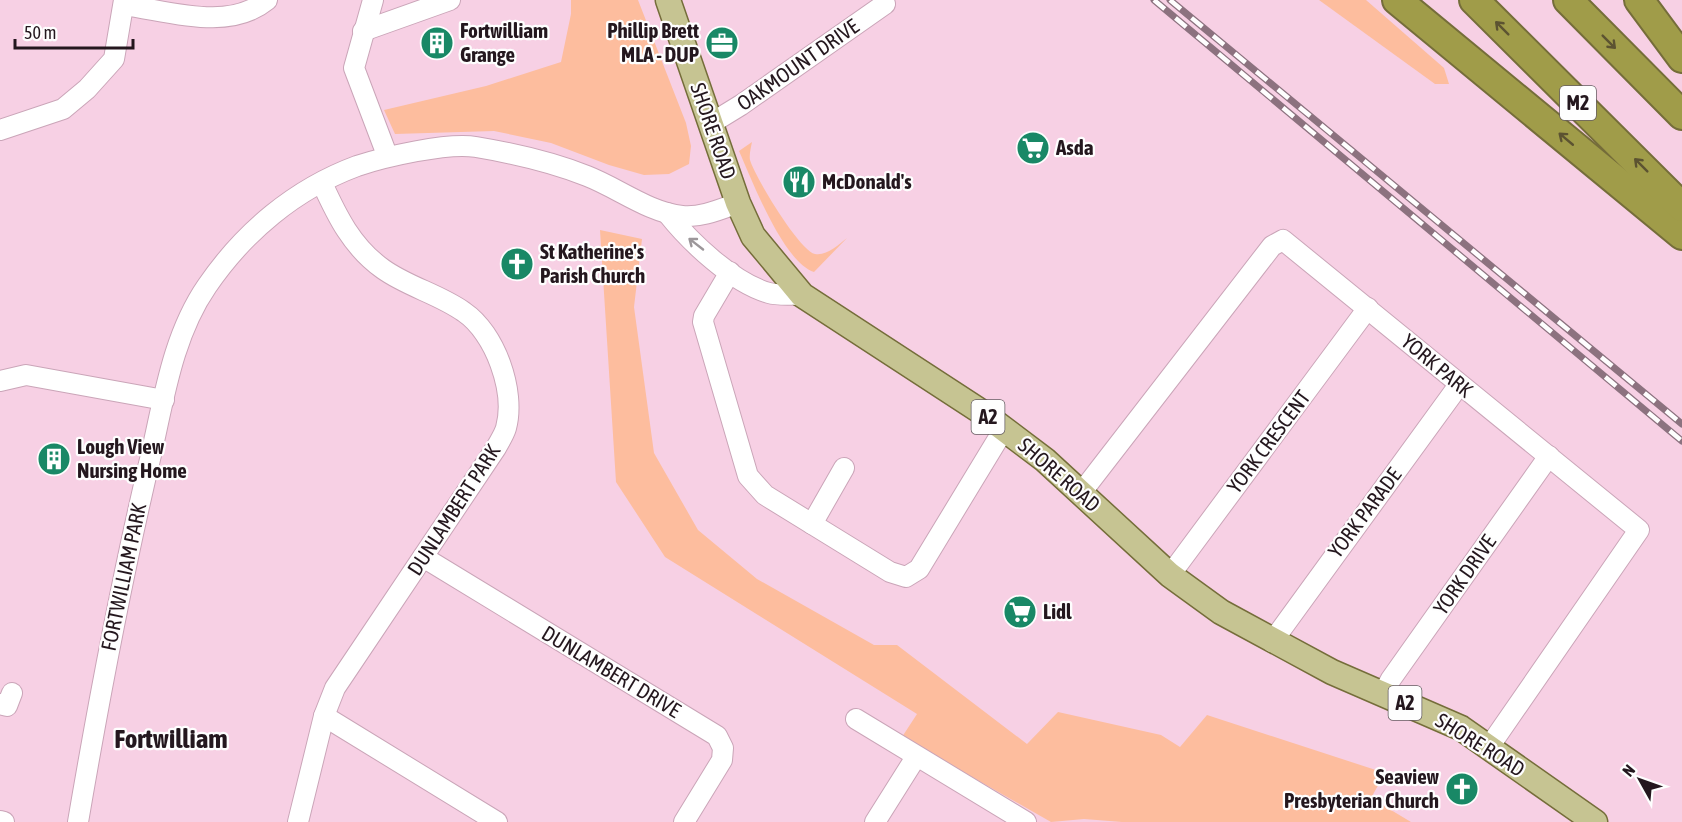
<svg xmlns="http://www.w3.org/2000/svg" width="1682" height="822" viewBox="0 0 1682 822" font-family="'Asap Condensed',sans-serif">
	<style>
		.green { fill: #fdbd9e }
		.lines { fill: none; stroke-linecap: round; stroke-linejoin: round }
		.minor-casing { stroke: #caa5b8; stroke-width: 22 }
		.major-casing { stroke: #756d3a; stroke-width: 27 }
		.highway-casing { stroke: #756d3a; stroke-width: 32 }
		.minor { stroke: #fff; stroke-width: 20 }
		.major { stroke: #c6c492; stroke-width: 24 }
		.highway { stroke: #a09c49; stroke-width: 28 }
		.rail-casing { stroke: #8c727f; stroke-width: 7 }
		.rail { stroke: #fefefe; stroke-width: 4.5; stroke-dasharray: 14; stroke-linecap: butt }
		.oneway { stroke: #5c5331 }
		.oneway2 { stroke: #9c979a }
		.labels { text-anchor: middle; stroke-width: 4.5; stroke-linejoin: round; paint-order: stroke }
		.shield { fill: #fefefe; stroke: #655c61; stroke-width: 1.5 }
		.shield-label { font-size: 20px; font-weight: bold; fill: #24171e }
		.poi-label { font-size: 21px; font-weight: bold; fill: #24171e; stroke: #fefefe; text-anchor: start }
		.street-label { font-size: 21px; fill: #24171e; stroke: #fefefe }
		.district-label { font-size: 27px; font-weight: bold; fill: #24171e; stroke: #fefefe }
	</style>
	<rect width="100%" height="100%" fill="#f7d0e4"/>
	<g class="green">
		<path d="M571,0H638L686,123L691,146L689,164L669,174L644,175L609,165L551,143L494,131L395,134L384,110L486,86L561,62L571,14Z"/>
		<path d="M1319,0H1366L1444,68L1449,84H1435Z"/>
		<path d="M752,142C751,147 749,155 750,160C755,177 799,250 815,254C827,256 838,245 847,238L814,272C783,262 752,180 739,151Z"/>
		<path d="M600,230L642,239L634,307L654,453L698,530L757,579L874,645H897L1027,744L1058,712L1161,735L1180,747L1207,715L1385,773L1371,798L1411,822H1122L1084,819L1051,822L902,737L917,714L665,557L616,482Z"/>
	</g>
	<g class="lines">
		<defs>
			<g id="minor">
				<path d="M373,0L354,68L387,155"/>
				<path d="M124,5C169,11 228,32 267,0"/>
				<path d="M363,31L450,0"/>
				<path d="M710,124L741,105L885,4"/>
				<path d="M0,130L63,109L87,89L114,59L124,0"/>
				<path d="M667,213C690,242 733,283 769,293C779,296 792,294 802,295"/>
				<path d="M730,272L704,316L703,322L748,476L765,495L812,524L844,468"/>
				<path d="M0,381L26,375L164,400"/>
				<path d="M1081,493L1272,246L1283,240L1639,530L1489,747"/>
				<path d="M812,524L890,572L906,577L919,569L1004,429"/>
				<path d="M423,557L717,736L723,748L722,760L684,822"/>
				<path d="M1170,575L1368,308"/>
				<path d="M1272,642L1459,385"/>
				<path d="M1383,694L1391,679L1549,456"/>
				<path d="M0,704L7,706L12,693"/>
				<path d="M324,716L497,822"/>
				<path d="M856,719L1026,822"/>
				<path d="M0,821L4,822"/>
				<path d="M78,822C99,699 122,576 151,455C164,398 173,335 207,286C244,232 295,189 357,166C384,157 448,142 476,147C512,153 552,162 587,176C618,188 648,212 682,216C701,218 721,209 738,203"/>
				<path d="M298,822L324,716L335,688L496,448C499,442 504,435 506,428C516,391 495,333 464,312C439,294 408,287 383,269C352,247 337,216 322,183"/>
				<path d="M875,822L916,757"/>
			</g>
			<path id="major" d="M668,0L738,203L753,236L802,295L980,411L1045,460L1170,575L1221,612L1332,672L1461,728L1595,822"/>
			<g id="highway">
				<path d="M1397,0L1682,235"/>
				<path d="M1474,0L1682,207"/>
				<path d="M1568,0L1682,115"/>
				<path d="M1639,0L1682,58"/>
			</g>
		</defs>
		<use href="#minor" class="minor-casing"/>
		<use href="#major" class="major-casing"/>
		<use href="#highway" class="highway-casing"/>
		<use href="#minor" class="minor"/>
		<use href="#major" class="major"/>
		<use href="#highway" class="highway"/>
		<defs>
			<g id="rail">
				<path d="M1154,0L1682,441"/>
				<path d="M1170,0L1682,424"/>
			</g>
		</defs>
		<use href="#rail" class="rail-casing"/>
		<use href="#rail" class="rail"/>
	</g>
	<defs><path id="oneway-shaft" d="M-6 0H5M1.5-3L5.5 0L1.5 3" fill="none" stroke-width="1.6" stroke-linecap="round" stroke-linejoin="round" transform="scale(1.5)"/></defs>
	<g class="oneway">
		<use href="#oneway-shaft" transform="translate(1502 28) rotate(-135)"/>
		<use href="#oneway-shaft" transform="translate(1609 42) rotate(45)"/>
		<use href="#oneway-shaft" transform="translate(1566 139) rotate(-140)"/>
		<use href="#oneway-shaft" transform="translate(1641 165) rotate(-135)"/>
	</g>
	<use class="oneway2" href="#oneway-shaft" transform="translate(696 244) rotate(-142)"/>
	<defs>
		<symbol id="building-disc" viewBox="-11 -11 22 22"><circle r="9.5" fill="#198866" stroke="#fefefe"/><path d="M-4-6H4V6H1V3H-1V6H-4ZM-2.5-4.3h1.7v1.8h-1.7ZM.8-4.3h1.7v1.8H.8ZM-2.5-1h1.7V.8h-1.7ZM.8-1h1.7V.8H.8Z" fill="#fff"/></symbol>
		<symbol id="office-disc" viewBox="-11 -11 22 22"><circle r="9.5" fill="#198866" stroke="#fefefe"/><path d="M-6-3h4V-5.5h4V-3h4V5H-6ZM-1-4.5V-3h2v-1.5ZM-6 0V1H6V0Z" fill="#fff"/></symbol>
		<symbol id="supermarket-disc" viewBox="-11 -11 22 22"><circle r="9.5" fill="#198866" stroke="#fefefe"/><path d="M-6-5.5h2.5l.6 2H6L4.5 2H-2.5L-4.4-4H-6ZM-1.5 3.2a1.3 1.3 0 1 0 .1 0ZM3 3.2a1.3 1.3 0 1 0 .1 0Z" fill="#fff"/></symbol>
		<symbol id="restaurant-disc" viewBox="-11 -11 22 22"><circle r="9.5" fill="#198866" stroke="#fefefe"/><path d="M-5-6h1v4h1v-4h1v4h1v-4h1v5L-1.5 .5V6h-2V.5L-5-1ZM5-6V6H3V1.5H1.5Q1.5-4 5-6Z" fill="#fff"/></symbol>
		<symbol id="church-disc" viewBox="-11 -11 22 22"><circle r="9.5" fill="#198866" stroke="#fefefe"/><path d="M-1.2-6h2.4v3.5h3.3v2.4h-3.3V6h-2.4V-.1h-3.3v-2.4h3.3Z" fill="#fff"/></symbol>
	</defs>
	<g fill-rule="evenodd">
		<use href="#building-disc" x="418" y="24" width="38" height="38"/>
		<use href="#office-disc" x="703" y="24" width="38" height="38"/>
		<use href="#supermarket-disc" x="1014" y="129" width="38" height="38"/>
		<use href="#restaurant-disc" x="780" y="163" width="38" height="38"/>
		<use href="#church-disc" x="498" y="245" width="38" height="38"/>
		<use href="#building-disc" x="35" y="440" width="38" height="38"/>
		<use href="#supermarket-disc" x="1001" y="593" width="38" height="38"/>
		<use href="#church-disc" x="1443" y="770" width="38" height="38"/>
	</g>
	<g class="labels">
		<g class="shield">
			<rect x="1560" y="86" width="36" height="34" rx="4.5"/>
			<rect x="971.5" y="400" width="33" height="34" rx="4.5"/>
			<rect x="1388.5" y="686" width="33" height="34" rx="4.5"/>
		</g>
		<g class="shield-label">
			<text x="1578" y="110">M2</text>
			<text x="988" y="424">A2</text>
			<text x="1405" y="710">A2</text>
		</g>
		<g class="poi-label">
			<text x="460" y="38">Fortwilliam<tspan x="460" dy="24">Grange</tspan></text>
			<text x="699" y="38" text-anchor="end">Phillip Brett<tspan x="699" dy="24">MLA - DUP</tspan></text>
			<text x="1056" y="155">Asda</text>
			<text x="822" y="189">McDonald's</text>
			<text x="540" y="259">St Katherine's<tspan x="540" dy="24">Parish Church</tspan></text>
			<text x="77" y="454">Lough View<tspan x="77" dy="24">Nursing Home</tspan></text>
			<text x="1043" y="619">Lidl</text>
			<text x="1439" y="784" text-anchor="end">Seaview<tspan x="1439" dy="24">Presbyterian Church</tspan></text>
		</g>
		<g class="street-label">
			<text transform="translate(798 65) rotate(-35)" y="7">OAKMOUNT DRIVE</text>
			<text transform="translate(713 131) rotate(71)" y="7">SHORE ROAD</text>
			<text transform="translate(1437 366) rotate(40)" y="7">YORK PARK</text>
			<text transform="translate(1269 442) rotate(-53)" y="7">YORK CRESCENT</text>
			<text transform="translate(1059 475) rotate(41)" y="7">SHORE ROAD</text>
			<text transform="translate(454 510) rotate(-57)" y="7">DUNLAMBERT PARK</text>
			<text transform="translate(1365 513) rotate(-53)" y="7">YORK PARADE</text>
			<text transform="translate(1465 575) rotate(-55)" y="7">YORK DRIVE</text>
			<text transform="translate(124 577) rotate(-78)" y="7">FORTWILLIAM PARK</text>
			<text transform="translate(611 672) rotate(31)" y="7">DUNLAMBERT DRIVE</text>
			<text transform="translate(1480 745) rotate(32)" y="7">SHORE ROAD</text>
		</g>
		<g class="district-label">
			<text x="171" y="748">Fortwilliam</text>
		</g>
	</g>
	<g transform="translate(1640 780) rotate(310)" stroke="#fefefe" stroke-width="4.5" paint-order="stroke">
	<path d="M0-4.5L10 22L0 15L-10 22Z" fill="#24171e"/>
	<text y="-9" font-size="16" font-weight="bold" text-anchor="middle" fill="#24171e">N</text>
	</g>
	<path d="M15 39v9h118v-9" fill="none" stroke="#24171e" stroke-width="3"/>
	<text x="24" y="39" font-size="18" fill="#24171e" stroke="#fefefe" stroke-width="4.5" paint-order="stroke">50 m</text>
</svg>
